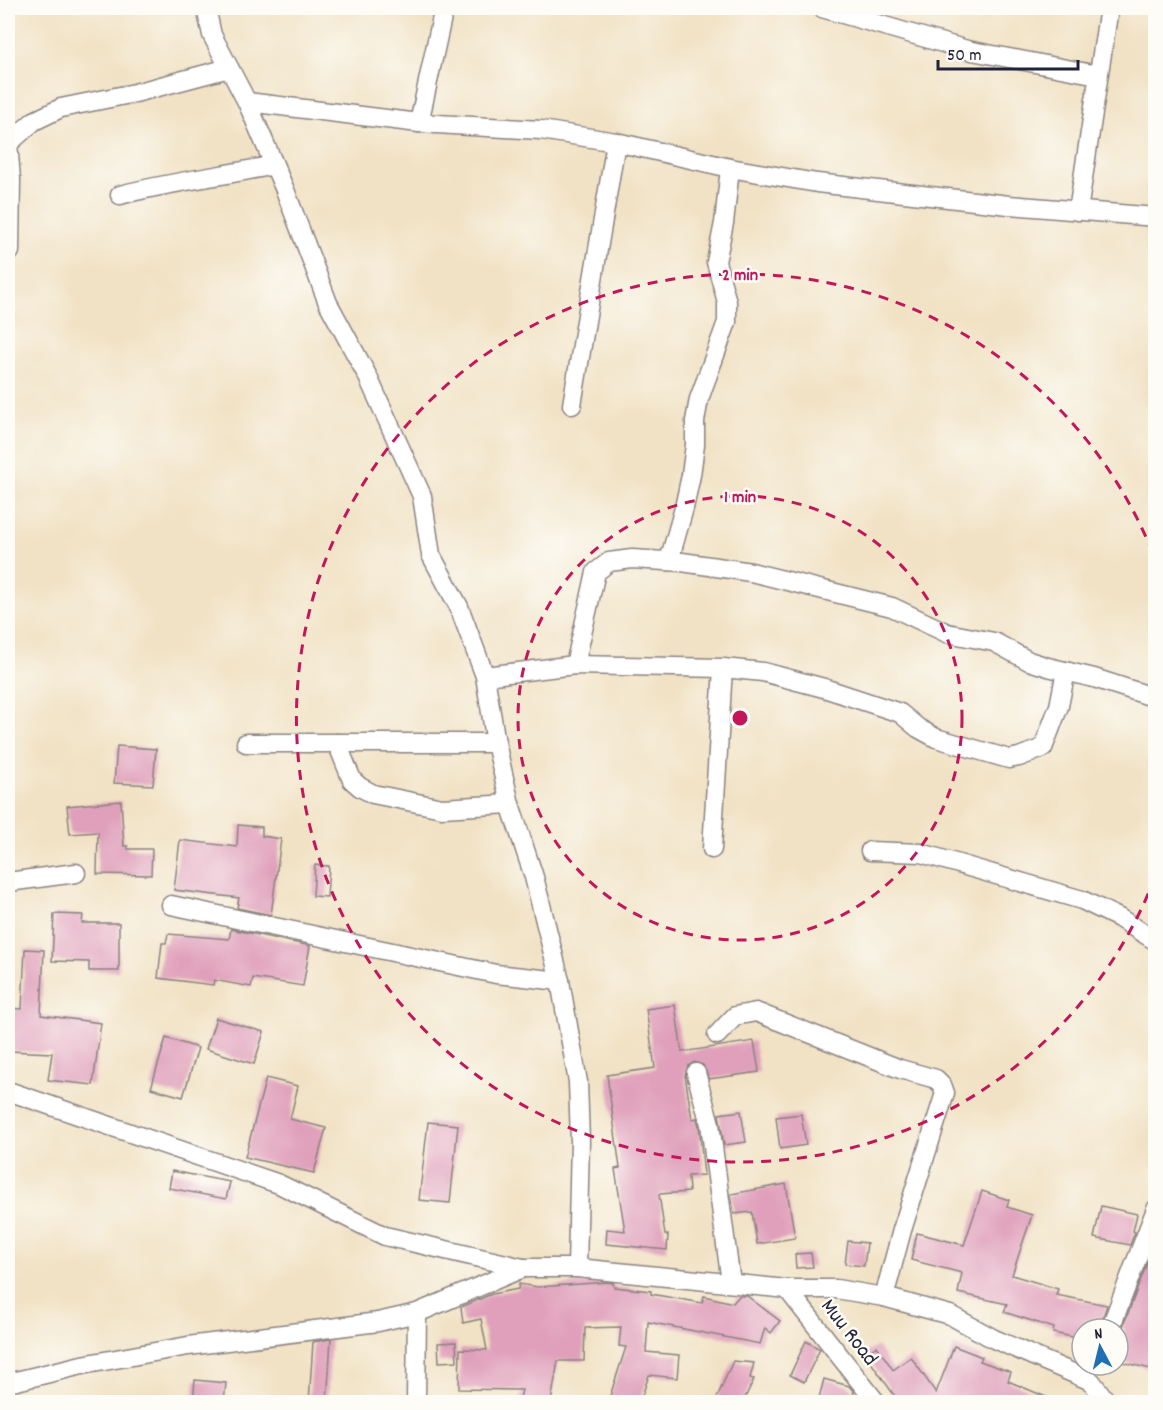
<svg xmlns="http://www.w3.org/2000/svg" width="1163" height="1410" viewBox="0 0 1163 1410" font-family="Dekko,sans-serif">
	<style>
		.building { fill: #e0a0bb }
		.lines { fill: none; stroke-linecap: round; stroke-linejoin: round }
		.street-casing { stroke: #8a8280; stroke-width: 21 }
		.street { stroke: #fff; stroke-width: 18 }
		.ring { fill: none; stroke: #c2185b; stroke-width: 3; stroke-dasharray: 10 8 }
		.labels { text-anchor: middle; stroke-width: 5; stroke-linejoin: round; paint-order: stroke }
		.street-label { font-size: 22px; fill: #22223b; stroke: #fdfcf7 }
		.centre { fill: #c2185b; stroke: #fdfcf7; stroke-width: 3 }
		.ring-label { font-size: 18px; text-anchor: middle; font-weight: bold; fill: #c2185b; stroke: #fdfcf7; stroke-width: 5; stroke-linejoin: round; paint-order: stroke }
	</style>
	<rect width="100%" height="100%" fill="#fdfcf7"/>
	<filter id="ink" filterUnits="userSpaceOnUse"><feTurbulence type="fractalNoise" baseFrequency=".0167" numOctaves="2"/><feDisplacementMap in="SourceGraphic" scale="12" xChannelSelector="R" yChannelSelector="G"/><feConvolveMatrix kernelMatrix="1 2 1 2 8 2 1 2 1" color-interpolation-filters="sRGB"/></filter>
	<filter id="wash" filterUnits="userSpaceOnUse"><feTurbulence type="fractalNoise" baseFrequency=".008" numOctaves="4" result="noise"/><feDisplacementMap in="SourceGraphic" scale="24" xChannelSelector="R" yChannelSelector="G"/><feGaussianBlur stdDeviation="1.35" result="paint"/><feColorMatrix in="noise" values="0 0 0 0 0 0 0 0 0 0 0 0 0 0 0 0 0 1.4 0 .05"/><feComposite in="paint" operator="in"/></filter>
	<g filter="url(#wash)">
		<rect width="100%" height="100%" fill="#f1e2c5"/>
		<g id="blocks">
			<g class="building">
				<path d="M117,746L156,749L153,785L114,783Z"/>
				<path d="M121,801L124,846H128V849H152L151,875L97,874L98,832L70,834L67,806Z"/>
				<path d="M238,825L262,827V836L281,839L271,915L237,908L239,898L174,890L180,840L237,847Z"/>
				<path d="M315,865L329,866L327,897L313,896Z"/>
				<path d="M54,914L83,915L82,923H119V971H89V962L52,961Z"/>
				<path d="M231,929L310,946L303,986L253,978L251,987L214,980L213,985L158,978L162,943H166L168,934L229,939Z"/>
				<path d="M25,949L44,950L41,1015L101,1023L93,1085L48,1080L52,1053L8,1051V1008L22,1009Z"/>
				<path d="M675,1005L682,1052L754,1041L759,1072L709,1079L703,1065L694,1062L688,1066L685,1075L692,1119L697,1118L699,1126L704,1175L688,1176L689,1192L659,1194L665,1235H668L667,1250L606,1244L607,1229L625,1231L615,1169L620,1168L607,1075L655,1068L646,1009Z"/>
				<path d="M216,1018L264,1032L254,1064L206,1049Z"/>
				<path d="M166,1038L198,1048L183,1097L151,1088Z"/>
				<path d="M266,1078L298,1086L290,1119L326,1128L314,1173L245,1157Z"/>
				<path d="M741,1111L746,1142L724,1145L719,1114Z"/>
				<path d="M801,1114L806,1145L780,1149L776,1117Z"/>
				<path d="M428,1122L458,1125L450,1203L419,1200Z"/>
				<path d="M172,1171L230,1182L226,1199L169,1188Z"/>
				<path d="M786,1184L795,1238L757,1244L752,1212L734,1214L731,1194Z"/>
				<path d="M982,1191L1009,1200L1007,1207L1032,1215L1012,1275L1058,1289L1056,1295L1107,1305L1099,1329H1082V1339L1053,1333L1054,1328L1004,1312L1007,1304L958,1293L962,1273L911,1260L917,1233L964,1245Z"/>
				<path d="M1101,1206L1137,1214L1133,1231L1135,1232L1130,1245L1094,1238Z"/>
				<path d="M848,1241L867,1243L864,1266L845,1264Z"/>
				<path d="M1155,1242V1370L1118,1361L1125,1329H1122Z"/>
				<path d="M811,1253L813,1267L796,1268L795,1254Z"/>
				<path d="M608,1282L613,1283L614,1287L651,1291V1294L702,1303L704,1296L733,1303L739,1296H747L780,1321L771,1333L765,1328L760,1344L648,1322L646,1352L679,1355L677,1378L649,1375L640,1402H608L626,1347L619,1346L621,1327L585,1328L584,1361H558L551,1402H519L522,1390L459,1389L460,1349L487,1350L481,1319L463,1323L461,1307L492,1294L518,1289L519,1284L538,1287Z"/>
				<path d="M331,1339L327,1402H309L313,1342Z"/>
				<path d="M806,1341L820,1349L804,1382L790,1375Z"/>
				<path d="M456,1342L457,1361L439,1362L438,1343Z"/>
				<path d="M877,1346L893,1370L911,1357L936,1393L954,1346L982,1357L980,1361L1011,1372L1008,1381L1058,1402H899L865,1354Z"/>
				<path d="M733,1361L754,1363L750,1378L754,1379L743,1402H715Z"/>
				<path d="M824,1379L849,1386L854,1392L851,1402H818Z"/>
				<path d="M195,1380L226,1383L224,1402H193Z"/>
			</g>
		</g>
	</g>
	<g filter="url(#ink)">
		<use href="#blocks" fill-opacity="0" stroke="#8a8280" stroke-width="1.5"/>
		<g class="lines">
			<defs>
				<g id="street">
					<path d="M206,8L212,35L247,102L285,190L328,303L367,375L422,496L431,555L459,607L485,676L496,743L510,804L534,877L560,981L578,1082L580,1141L577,1268"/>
					<path d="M822,8L967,50L1098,75"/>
					<path d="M247,102L419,123L541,130L616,142L730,168L817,183L1009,205L1156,217"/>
					<path d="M419,123L444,8"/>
					<path d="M8,144L34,121L61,108L135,93L229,68"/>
					<path d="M120,195C170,182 223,176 274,165"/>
					<path d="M1078,211L1109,8"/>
					<path d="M8,252L10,251L11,179L8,143"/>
					<path d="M572,405L616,142"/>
					<path d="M669,561L684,508L691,475L695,445V421L699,399L727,322V302L716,262L724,223L730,168"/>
					<path d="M575,665L596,572L609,562L632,559L682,562L751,572L892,607L947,633L994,642L1029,661L1048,667L1094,678L1156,698"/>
					<path d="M485,676L575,665L723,668L763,672L824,688L900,713L918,728L936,738L1009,759L1019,757L1043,748L1059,706L1066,671"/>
					<path d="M246,743H496"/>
					<path d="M337,743L352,780L360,787L373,794L442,808L510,804"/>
					<path d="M712,849L723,668"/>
					<path d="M870,851L921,853L1082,900L1119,918L1156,941"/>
					<path d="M8,882L76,873"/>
					<path d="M171,905L496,974L560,981"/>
					<path d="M717,1035L735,1016L756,1012L900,1069L936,1079L942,1085L945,1093L902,1230L884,1297"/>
					<path d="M696,1073L710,1124L731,1283"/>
					<path d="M8,1091L279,1184L385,1236L523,1268"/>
					<path d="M787,1289L876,1402"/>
					<path d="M1110,1329L1156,1209"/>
					<path d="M8,1383L82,1365L188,1346L378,1322L417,1313L523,1268H577L787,1289H836L884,1297L950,1315L994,1339L1091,1381L1107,1402"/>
					<path d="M416,1402L417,1313"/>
				</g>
			</defs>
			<use href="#street" class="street-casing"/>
			<use href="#street" class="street"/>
		</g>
	</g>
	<g class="ring">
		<circle cx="740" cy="718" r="222"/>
		<path d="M1155 877A444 444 0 1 1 1155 559"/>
	</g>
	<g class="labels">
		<g class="street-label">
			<text transform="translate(851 1331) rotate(52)" y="8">Muu Road</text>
		</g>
	</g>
	<circle cx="740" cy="718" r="9" class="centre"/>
	<g class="ring-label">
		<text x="740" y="280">2 min</text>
		<text x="740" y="502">1 min</text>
	</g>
	<rect width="1163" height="1410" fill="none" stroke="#fdfcf7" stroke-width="30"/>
	<g transform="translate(1100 1347) rotate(353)"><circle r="28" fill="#fdfcf7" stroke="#a5a5ac" stroke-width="1.5"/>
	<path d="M0-4.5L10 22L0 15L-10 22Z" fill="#1f6fb2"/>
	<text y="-9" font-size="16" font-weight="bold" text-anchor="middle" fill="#22223b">N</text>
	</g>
	<path d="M938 60v9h140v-9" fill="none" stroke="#22223b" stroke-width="3"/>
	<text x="947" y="60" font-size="18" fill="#22223b" stroke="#fdfcf7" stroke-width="4.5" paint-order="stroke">50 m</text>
</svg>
